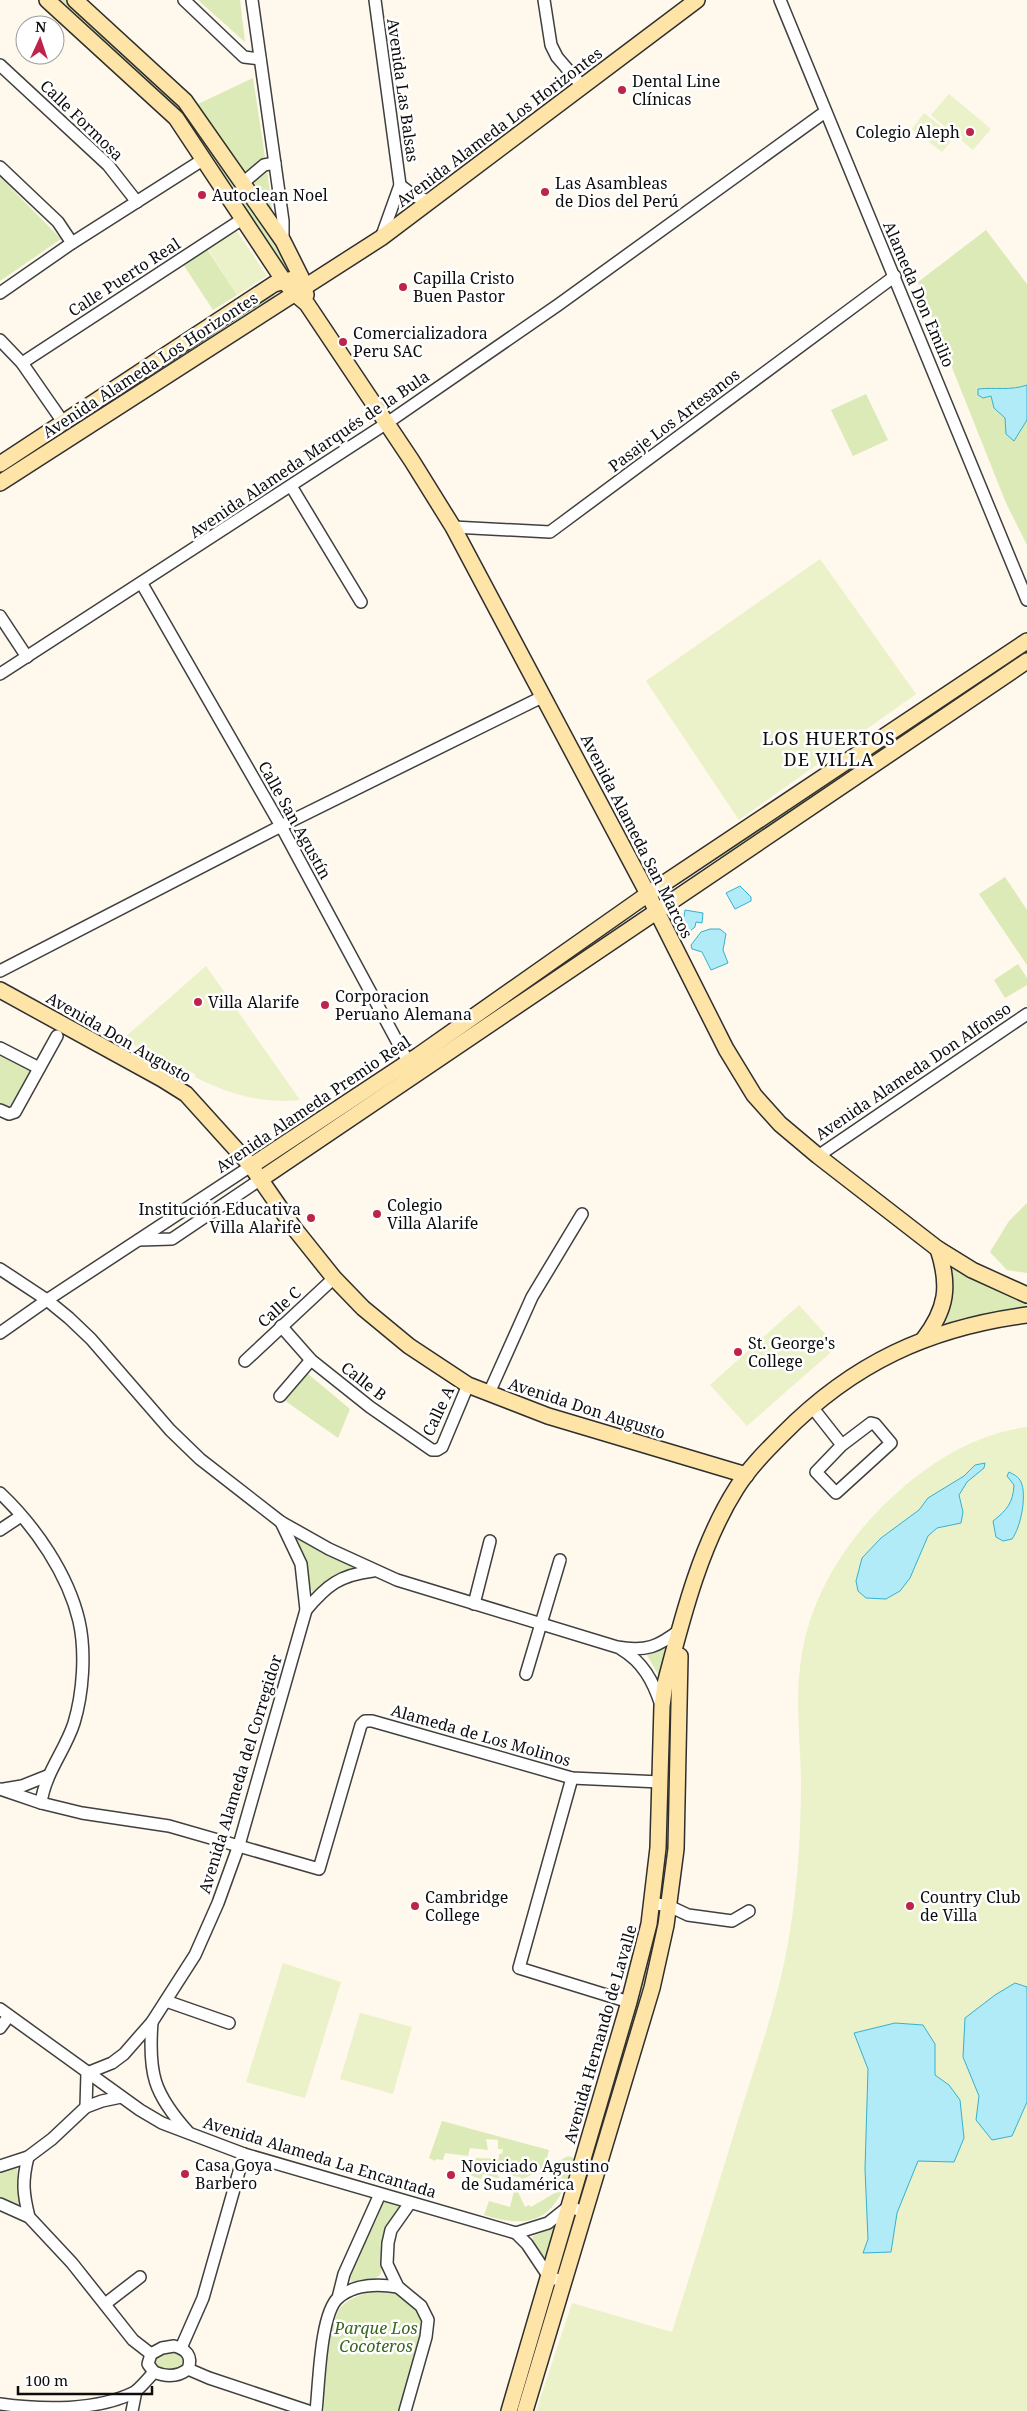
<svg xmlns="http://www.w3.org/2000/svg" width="1027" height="2411" viewBox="0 0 1027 2411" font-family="'Noto Serif',serif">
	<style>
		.green { fill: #dbeab6 }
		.pitch { fill: #ebf1c8 }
		.water { fill: #b0ebf7; stroke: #36b1cf }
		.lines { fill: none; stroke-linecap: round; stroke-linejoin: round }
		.street-casing { stroke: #404040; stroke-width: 14 }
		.secondary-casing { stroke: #2f2f2f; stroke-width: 18 }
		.street { stroke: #fff; stroke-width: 11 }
		.secondary { stroke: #ffe4a7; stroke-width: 15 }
		.poi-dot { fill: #be234a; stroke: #fff; stroke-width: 2 }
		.labels { text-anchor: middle; stroke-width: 5; stroke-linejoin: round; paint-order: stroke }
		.poi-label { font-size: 16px; fill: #0d0d0d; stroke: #fff; text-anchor: start }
		.street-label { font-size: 16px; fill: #0d0d0d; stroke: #fff }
		.park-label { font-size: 16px; font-style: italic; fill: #3a651c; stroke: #fff }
		.neighbourhood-label { font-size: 18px; letter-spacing: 1px; fill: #0d0d0d; stroke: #fff }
	</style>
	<rect width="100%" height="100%" fill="#fff8ec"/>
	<g class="green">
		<path d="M55,0H67L163,87L181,106L275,240L287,263L284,269L204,157Z"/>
		<path d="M198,0H240L245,42Z"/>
		<path d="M253,78L265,157L244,173L196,105Z"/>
		<path d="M267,170L273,217L252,183Z"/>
		<path d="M0,177L61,239L0,281Z"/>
		<path d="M986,230L1027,284V545L1006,503L918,282Z"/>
		<path d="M207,249L237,295L213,310L183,264Z"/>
		<path d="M271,290L276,298L0,479V468Z"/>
		<path d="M866,394L888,440L853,456L831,410Z"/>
		<path d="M1027,646V656L903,740L898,733Z"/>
		<path d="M875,747L880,754L723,861L718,855Z"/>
		<path d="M1005,877L1027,910V965L979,894Z"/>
		<path d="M1018,964L1027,978V985L1005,998L994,980Z"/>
		<path d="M0,1053L31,1072L14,1107L8,1109L0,1104Z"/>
		<path d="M1027,1203V1273L1007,1270L990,1252L1009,1221Z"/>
		<path d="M949,1262L1027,1299V1310L941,1327Z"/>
		<path d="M308,1374L350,1409L338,1438L284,1400Z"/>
		<path d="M295,1536L357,1567L341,1573L314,1594L311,1589L306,1560Z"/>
		<path d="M674,1642L662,1681L647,1655Z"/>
		<path d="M675,1685L672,1857L651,1978L585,2202L578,2200L631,2024L657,1920L665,1867L669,1705Z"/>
		<path d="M442,2121L549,2150L546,2162L549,2164L522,2180L520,2177L512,2176L505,2167L496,2172L500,2179L483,2174L481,2179L469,2175L476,2158L499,2159V2154H502L503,2149H498V2140L486,2139L488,2150L470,2148L468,2156L445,2153L443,2160L436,2159L435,2161L429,2158Z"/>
		<path d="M568,2156L574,2158C559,2211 543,2233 484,2215L489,2201L510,2207L514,2191L518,2192L525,2207L529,2205L531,2207L560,2190L555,2181L546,2186L545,2183L554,2178L548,2167Z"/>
		<path d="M17,2168L21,2202L20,2205L0,2197V2172Z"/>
		<path d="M386,2201L401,2207L380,2275L368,2283L352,2284L349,2274L352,2266L377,2219L383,2203Z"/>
		<path d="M557,2226L546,2261L533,2243V2236Z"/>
		<path d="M376,2290L398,2293L418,2312L423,2327L401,2411H324C325,2386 326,2326 341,2307C350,2297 364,2294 376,2290Z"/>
		<path d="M180,2351L184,2353L186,2368L161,2373L154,2363L156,2356L168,2352Z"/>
	</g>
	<g class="pitch">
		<path d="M949,94L991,129L973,150L931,115Z"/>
		<path d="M924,113L954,137L942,152L912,129Z"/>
		<path d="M236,230L267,276L237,295L208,249Z"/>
		<path d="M820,559L916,694L739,820L646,681Z"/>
		<path d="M206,966L300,1100C262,1104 229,1094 195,1077V1074L189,1071L186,1072L123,1039Z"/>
		<path d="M799,1305L837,1347L747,1426L710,1385Z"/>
		<path d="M1027,1427V2411H536L572,2303L672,2332C696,2256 720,2180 743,2104C759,2054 776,2005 786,1954C797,1898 801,1839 801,1783C801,1745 795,1706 800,1668C807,1599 847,1536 899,1491C936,1458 978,1434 1027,1427Z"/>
		<path d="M283,1963L341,1982L305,2098L246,2082Z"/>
		<path d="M360,2013L412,2027L393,2094L340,2079Z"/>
	</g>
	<g class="water">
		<path d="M1027,385V420L1014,441L1006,434L1005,418L994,408L991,396L983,398L978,395V389C995,387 1010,391 1027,385Z"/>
		<path d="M740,886L751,897V901L735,909L726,893Z"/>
		<path d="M685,910L703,913L702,923L696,922L695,927L690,931L682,929Z"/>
		<path d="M710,929H720L726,934L723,950L728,963L711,970L702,952L692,949L691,945L701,932Z"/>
		<path d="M985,1463L984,1468L967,1482L959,1495L963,1512L961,1523L937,1528L928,1536L910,1578L900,1591L886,1599L866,1598L858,1591L856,1581L862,1558L881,1538L919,1510L928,1498L964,1476L975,1465Z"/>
		<path d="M1009,1472C1013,1474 1019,1477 1021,1482C1027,1495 1021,1527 1012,1539L1003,1541L996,1537L993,1521C1007,1510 1013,1503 1014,1485L1007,1476Z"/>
		<path d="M1015,1983L1027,1987V2102L1012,2136L992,2140L976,2120L979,2096L963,2057L965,2018L995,1995Z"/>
		<path d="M895,2023L923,2025L935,2044V2075L949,2085L960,2100L964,2138L954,2162L918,2161L897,2213L891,2252L863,2253L868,2239L865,2169L868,2069L854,2033Z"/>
	</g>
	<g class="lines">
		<defs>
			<g id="street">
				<path d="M184,0L244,57L260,59"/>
				<path d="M252,0L283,221V241"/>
				<path d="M375,0L400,185L381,238"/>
				<path d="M544,0L551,45L557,57L582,86"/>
				<path d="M780,0L1027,600"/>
				<path d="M0,65L108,165L137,202"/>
				<path d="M0,167L58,222L72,243"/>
				<path d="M244,182L264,165L275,163"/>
				<path d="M400,185L414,196L431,202"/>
				<path d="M0,293L72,243L204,159"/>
				<path d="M0,340L22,363L63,422"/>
				<path d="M22,363L244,218"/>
				<path d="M291,486L361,602"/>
				<path d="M453,527L550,532L895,276"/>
				<path d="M142,584L281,826L412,1069"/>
				<path d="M0,616L27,657"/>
				<path d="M0,674L387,423L558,305L825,112"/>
				<path d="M0,971L281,826L544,696"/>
				<path d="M0,1048L39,1068"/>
				<path d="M0,1110L9,1114L15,1112L57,1036"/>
				<path d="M818,1156L1027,1014"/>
				<path d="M139,1240L172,1239L261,1179"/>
				<path d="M0,1269L47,1300L69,1318L91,1339L170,1430L200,1459L281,1522L329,1549L397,1580L617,1647C646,1652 658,1647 681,1629"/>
				<path d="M281,1326L311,1360L370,1407L432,1450H437L442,1447L468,1385"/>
				<path d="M0,1333L47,1300L251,1166"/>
				<path d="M245,1361L334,1278"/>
				<path d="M489,1393L532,1297L582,1214"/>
				<path d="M280,1396L311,1360"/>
				<path d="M812,1407L842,1445L871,1423L875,1424L891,1443L836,1493L816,1472L842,1445"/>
				<path d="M0,1493C35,1526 68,1574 79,1621C86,1652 83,1693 74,1723C65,1751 45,1773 41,1803"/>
				<path d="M0,1530L21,1516"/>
				<path d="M474,1604L490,1541"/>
				<path d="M306,1610C327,1585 340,1575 373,1571"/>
				<path d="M621,1649C643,1662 653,1681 661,1705"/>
				<path d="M526,1674L560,1560"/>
				<path d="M572,1778L519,1968L629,2002"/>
				<path d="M0,1789L41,1803L82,1813L169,1826L319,1869L361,1725L365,1721H372L572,1778L660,1782"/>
				<path d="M4,1789L22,1786L47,1776"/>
				<path d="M651,1903L669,1906L688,1915L732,1921L749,1911"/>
				<path d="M166,2001L229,2023"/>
				<path d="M0,2009L140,2110L162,2123L244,2154L516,2233L548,2223L568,2207L586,2212"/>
				<path d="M152,2022C148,2074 154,2094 188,2132"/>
				<path d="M0,2028L9,2016"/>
				<path d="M86,2107L87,2073L112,2063L124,2054L152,2022L195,1955L218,1903L239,1845L306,1610L301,1564L281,1522"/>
				<path d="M28,2157C22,2181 23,2193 29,2217"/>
				<path d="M0,2166L28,2157L52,2139L86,2107L102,2101L121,2097"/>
				<path d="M0,2204L29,2217L72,2263L133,2340L151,2354"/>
				<path d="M516,2233L527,2244L549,2277L565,2282"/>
				<path d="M338,2298L344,2274L380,2194"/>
				<path d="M105,2304L140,2277"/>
				<path d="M174,2346C186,2349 193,2356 188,2369C178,2377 166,2377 154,2372L148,2364L151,2354L162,2348Z"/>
				<path d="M181,2348L203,2298L244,2154"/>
				<path d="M188,2369L209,2378L308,2411"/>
				<path d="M0,2404C43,2410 97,2411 135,2392C142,2386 148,2379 154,2372"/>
				<path d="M132,2411L136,2391"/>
				<path d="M316,2411C319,2386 320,2314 338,2298C354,2284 379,2284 398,2287"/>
				<path d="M405,2411L426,2337L428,2320L421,2306L398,2287L387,2264L388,2243L391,2230L410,2203"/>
			</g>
			<g id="secondary">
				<path d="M47,0L176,118L284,281L294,293L307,304L412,461L453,527L648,894L726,1049L754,1095L780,1124L818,1156L938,1249L972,1270L1027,1295"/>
				<path d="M75,0L185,101L283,241L301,277L306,295"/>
				<path d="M0,464L274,284L293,279"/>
				<path d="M0,483L381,238L697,0"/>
				<path d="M0,990L162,1079L186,1094L251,1166L294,1228L334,1278L363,1308L409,1346L468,1385L548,1416L746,1475"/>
				<path d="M251,1166L419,1055L648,894L1027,641"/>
				<path d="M261,1179L1027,661"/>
				<path d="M923,1340C947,1309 950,1286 938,1249"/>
				<path d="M509,2411L629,2002L649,1924L658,1848L662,1706L665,1684C682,1619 700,1546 736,1489C749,1468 766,1451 783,1434C853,1363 929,1328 1027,1315"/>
				<path d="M525,2411L652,1988L666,1925L676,1849L680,1656"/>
			</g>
		</defs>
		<use href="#street" class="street-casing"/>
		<use href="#secondary" class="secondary-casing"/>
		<use href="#street" class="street"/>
		<use href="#secondary" class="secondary"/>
	</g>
	<g class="poi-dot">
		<circle cx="622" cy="90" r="5"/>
		<circle cx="970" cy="132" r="5"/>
		<circle cx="545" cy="192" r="5"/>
		<circle cx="202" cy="195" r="5"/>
		<circle cx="403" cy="287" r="5"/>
		<circle cx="343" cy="342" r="5"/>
		<circle cx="198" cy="1002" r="5"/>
		<circle cx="325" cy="1005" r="5"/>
		<circle cx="377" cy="1214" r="5"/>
		<circle cx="311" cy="1218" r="5"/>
		<circle cx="738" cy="1352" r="5"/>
		<circle cx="415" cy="1906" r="5"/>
		<circle cx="910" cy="1906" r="5"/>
		<circle cx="185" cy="2174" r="5"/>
		<circle cx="451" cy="2175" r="5"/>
	</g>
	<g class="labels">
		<g class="poi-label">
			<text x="632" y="87">Dental Line<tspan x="632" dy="18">Clínicas</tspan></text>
			<text x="960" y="138" text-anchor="end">Colegio Aleph</text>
			<text x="555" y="189">Las Asambleas<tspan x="555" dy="18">de Dios del Perú</tspan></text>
			<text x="212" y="201">Autoclean Noel</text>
			<text x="413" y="284">Capilla Cristo<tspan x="413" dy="18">Buen Pastor</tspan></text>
			<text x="353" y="339">Comercializadora<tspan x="353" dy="18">Peru SAC</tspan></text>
			<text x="335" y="1002">Corporacion<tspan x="335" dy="18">Peruano Alemana</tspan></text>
			<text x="208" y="1008">Villa Alarife</text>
			<text x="387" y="1211">Colegio<tspan x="387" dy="18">Villa Alarife</tspan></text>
			<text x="301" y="1215" text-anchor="end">Institución Educativa<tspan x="301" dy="18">Villa Alarife</tspan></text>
			<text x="748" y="1349">St. George's<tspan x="748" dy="18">College</tspan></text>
			<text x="425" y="1903">Cambridge<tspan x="425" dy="18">College</tspan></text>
			<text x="920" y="1903">Country Club<tspan x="920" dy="18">de Villa</tspan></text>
			<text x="195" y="2171">Casa Goya<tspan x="195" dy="18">Barbero</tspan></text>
			<text x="461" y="2172">Noviciado Agustino<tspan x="461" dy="18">de Sudamérica</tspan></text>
		</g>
		<g class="street-label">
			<text transform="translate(403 90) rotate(82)" y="6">Avenida Las Balsas</text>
			<text transform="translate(82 120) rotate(44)" y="6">Calle Formosa</text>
			<text transform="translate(499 127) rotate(-37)" y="6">Avenida Alameda Los Horizontes</text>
			<text transform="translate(124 277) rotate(-33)" y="6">Calle Puerto Real</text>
			<text transform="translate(919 294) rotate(67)" y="6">Alameda Don Emilio</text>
			<text transform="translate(150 365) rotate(-33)" y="6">Avenida Alameda Los Horizontes</text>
			<text transform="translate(674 420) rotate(-37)" y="6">Pasaje Los Artesanos</text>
			<text transform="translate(309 454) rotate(-34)" y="6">Avenida Alameda Marqués de la Bula</text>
			<text transform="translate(295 820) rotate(61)" y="6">Calle San Agustín</text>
			<text transform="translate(637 836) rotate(63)" y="6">Avenida Alameda San Marcos</text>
			<text transform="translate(119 1037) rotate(30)" y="6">Avenida Don Augusto</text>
			<text transform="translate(913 1071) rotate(-34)" y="6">Avenida Alameda Don Alfonso</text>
			<text transform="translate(313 1104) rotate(-34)" y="6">Avenida Alameda Premio Real</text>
			<text transform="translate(279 1307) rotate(-42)" y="6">Calle C</text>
			<text transform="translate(364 1381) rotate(38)" y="6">Calle B</text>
			<text transform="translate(587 1408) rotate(18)" y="6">Avenida Don Augusto</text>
			<text transform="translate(438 1411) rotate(-65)" y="6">Calle A</text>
			<text transform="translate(481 1735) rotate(16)" y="6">Alameda de Los Molinos</text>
			<text transform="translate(240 1774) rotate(-73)" y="6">Avenida Alameda del Corregidor</text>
			<text transform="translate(600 2034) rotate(-74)" y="6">Avenida Hernando de Lavalle</text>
			<text transform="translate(320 2157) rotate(17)" y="6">Avenida Alameda La Encantada</text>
		</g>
		<g class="park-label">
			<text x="376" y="2334">Parque Los<tspan x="376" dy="18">Cocoteros</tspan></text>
		</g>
		<g class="neighbourhood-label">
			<text x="829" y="745">LOS HUERTOS<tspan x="829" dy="21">DE VILLA</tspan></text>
		</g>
	</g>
	<g transform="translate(40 40) rotate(3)"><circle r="24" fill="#ffffff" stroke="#9e9e9e"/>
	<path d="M0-4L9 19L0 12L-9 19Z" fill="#be234a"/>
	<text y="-8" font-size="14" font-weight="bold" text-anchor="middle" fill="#0d0d0d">N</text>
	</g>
	<path d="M18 2386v8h134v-8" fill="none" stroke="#0d0d0d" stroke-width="2.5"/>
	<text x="25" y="2386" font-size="15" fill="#0d0d0d" stroke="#ffffff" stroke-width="4" paint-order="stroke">100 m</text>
</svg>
